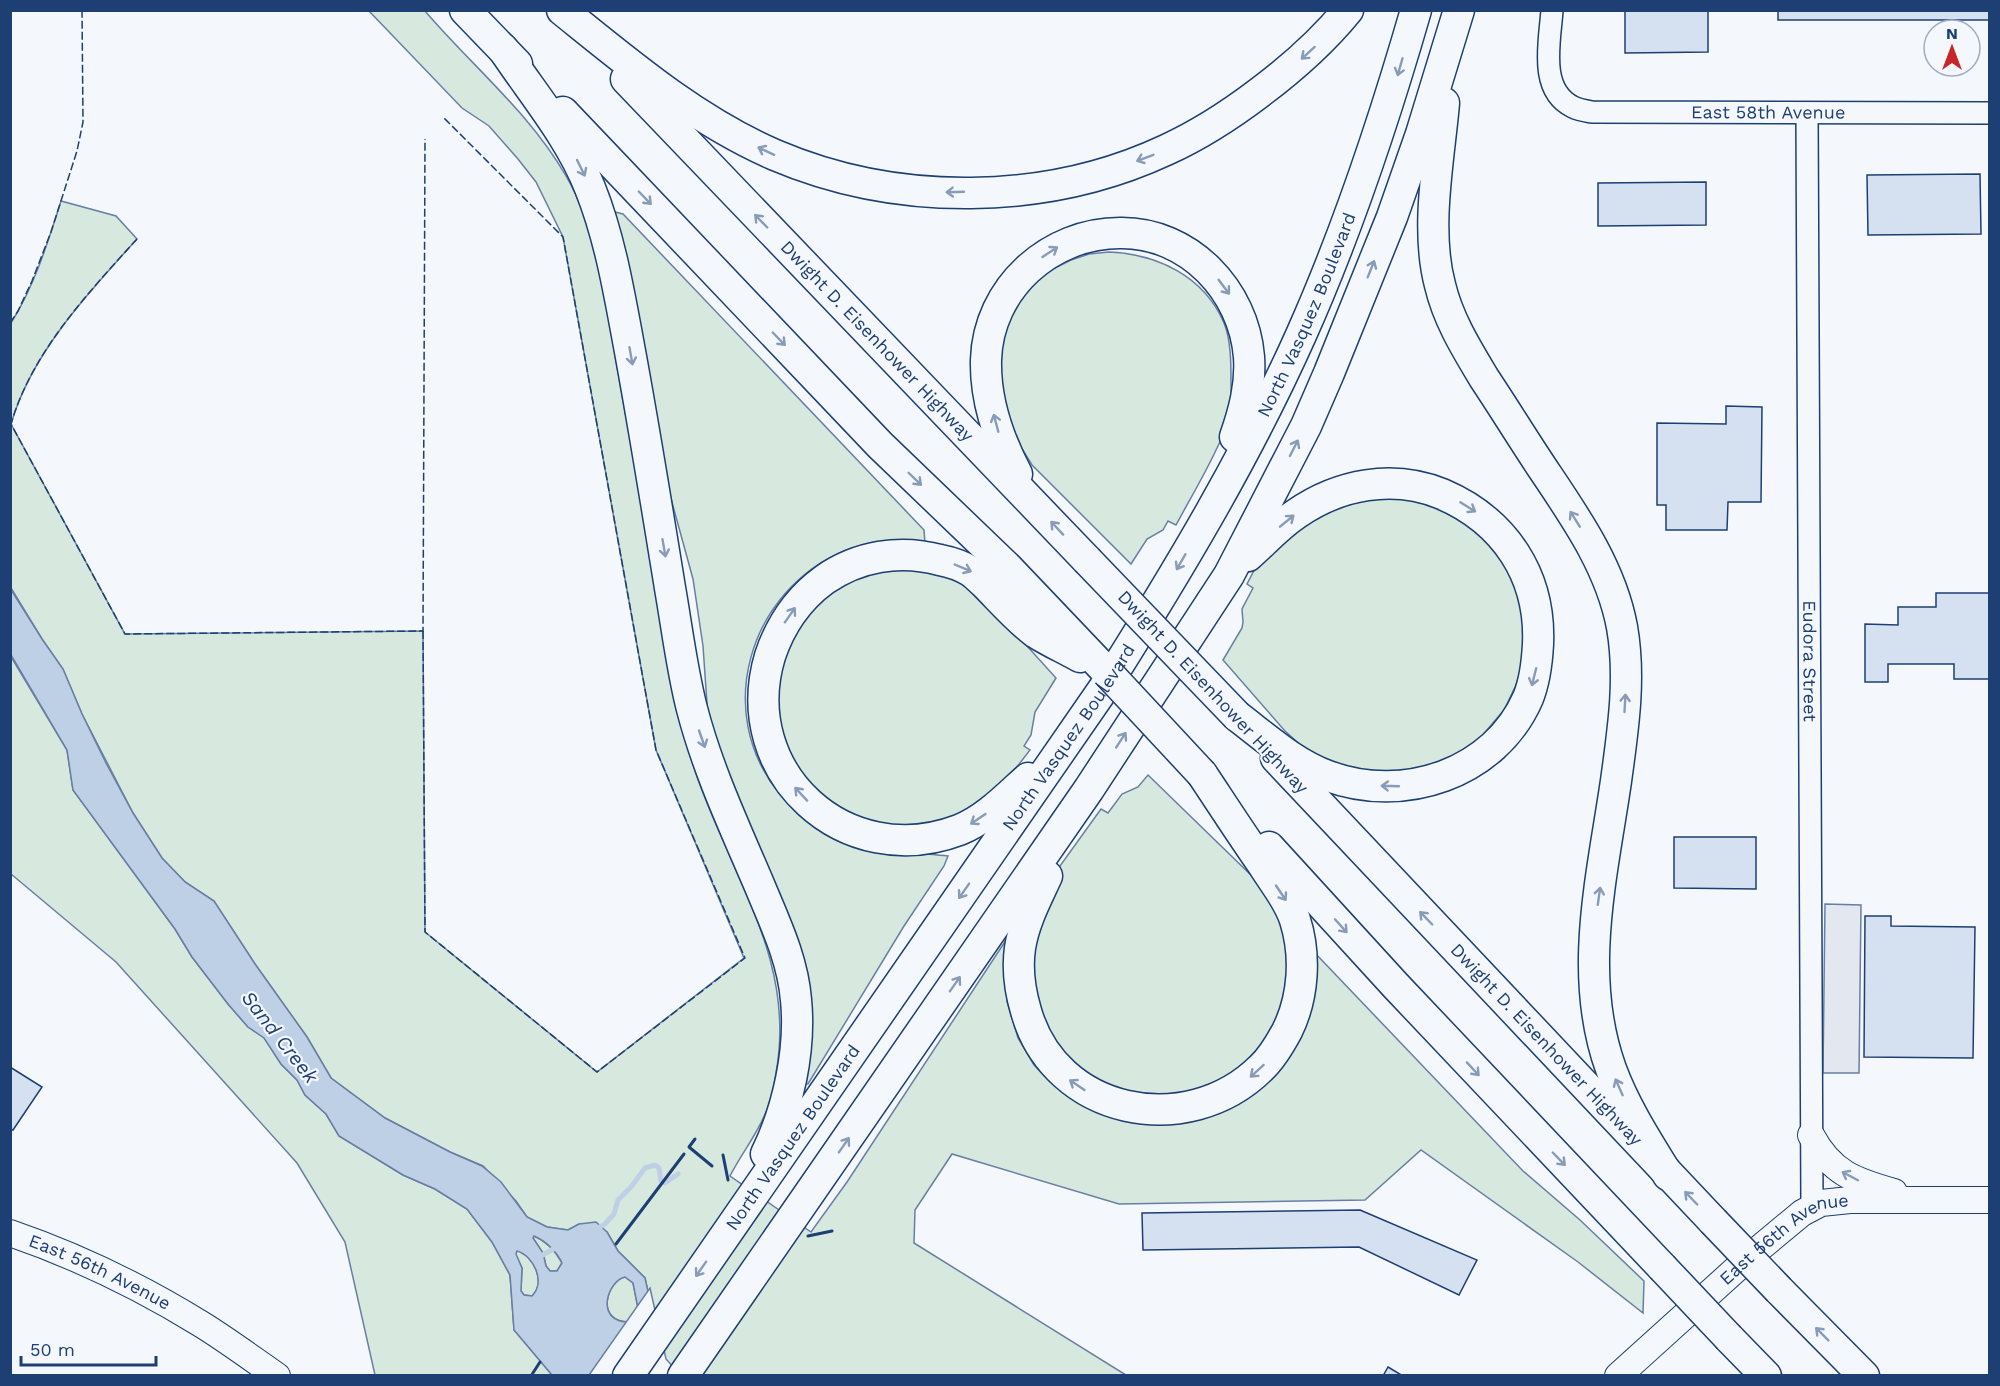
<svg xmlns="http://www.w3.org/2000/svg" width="2000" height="1386" viewBox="0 0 2000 1386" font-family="'Work Sans',sans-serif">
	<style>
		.green { fill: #d7e8df; stroke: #687fa3; stroke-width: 1.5 }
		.parking { fill: #e3e8f0; stroke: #687fa3; stroke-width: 1.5 }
		.water { fill: #bed0e5; stroke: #687fa3; stroke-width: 1.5; fill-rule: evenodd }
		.pier { fill: #f4f7fb; stroke: #687fa3; stroke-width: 1.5 }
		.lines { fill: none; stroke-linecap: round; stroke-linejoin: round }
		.stream { stroke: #bed0e5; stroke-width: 5 }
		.building { fill: #d5e0f0; stroke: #1d3f73; stroke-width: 1.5 }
		.minor-casing { stroke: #1d3f73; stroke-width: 24 }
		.major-casing { stroke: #1d3f73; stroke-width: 28 }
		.highway-casing { stroke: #1d3f73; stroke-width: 33 }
		.minor { stroke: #f4f7fb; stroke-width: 21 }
		.major { stroke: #f4f7fb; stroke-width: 26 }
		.highway { stroke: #f4f7fb; stroke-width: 30 }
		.highway-bridge-casing { stroke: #1d3f73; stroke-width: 33; stroke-linecap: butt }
		.highway-bridge { stroke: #f4f7fb; stroke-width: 30 }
		.fence { stroke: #1d3f73; stroke-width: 1.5; stroke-dasharray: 8 3; stroke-linecap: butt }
		.wall { stroke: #1d3f73; stroke-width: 3 }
		.oneway { stroke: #889bb7 }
		.labels { text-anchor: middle; stroke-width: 4.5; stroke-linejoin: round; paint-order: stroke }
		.street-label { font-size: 18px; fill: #1d3f73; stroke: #f4f7fb }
		.water-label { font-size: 20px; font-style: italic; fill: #1d3f73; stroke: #f4f7fb }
	</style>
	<rect width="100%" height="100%" fill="#f4f7fb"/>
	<g class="green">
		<path d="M369,11H425C471,65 530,113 566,176C600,235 606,305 618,372C639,486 659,601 678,715C686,743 694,771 705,798C741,890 795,969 776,1073C774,1086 772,1100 766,1112C757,1135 741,1154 730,1176L811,1232L847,1182L1010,934L1004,967L1007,1001L1018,1038L1034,1065L1050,1082L1074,1097L1229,1105L1314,952L1523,1171L1580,1220L1644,1281L1643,1313L1578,1262L1421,1150L1365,1200L1119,1204L952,1154L915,1210L914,1243L1126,1375H678L663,1360L645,1278L618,1251L607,1232L579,1224L568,1230L547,1227L527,1217L516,1201L483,1166L450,1152L385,1118L331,1078L307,1037L255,964L214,901L185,882L162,858L133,813L82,714L63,669L42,639L11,588V323C34,287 48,242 61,201L116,216L137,239C88,293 31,354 11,424L125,634L423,631L425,932L597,1072L744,958L656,750L563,237L536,182L518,159L489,126L462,108Z"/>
		<path d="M615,212L623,214L924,530L925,544C898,544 869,541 844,551C749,591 713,712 779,793C792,809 809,825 828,834C862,851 910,852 948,856L944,866L904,926L808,1084L798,1083L755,846L708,718L703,646L693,579L670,495L642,332Z"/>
		<path d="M1109,252C1157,254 1204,276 1224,323C1231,340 1231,363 1231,382C1231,395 1233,410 1229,423C1226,431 1221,440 1217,448C1205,474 1190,499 1176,525L1168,521L1163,530L1147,539L1131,564L1032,465L1016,439L995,374L1007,317L1034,282L1053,269L1071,260L1089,254Z"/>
		<path d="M1392,492L1471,520L1509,566L1525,614L1523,663L1516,685L1504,710L1481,737L1442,764L1423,771L1374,774L1325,761L1305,749L1285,731L1223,660L1242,628L1243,622L1242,609L1253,588L1247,584L1258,563L1311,512Z"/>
		<path d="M892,566L950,575L978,592L1056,678L1035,712L1031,735L1024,746L1030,750L996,794L953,820L903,830L851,818L814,794L773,725L778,653L829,589Z"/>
		<path d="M10,655L67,750L73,790L175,929L192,957L228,1004L248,1027L264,1037L281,1064L297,1080L305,1095L326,1114L339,1136L403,1175L435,1189L467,1209L492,1242L510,1275L514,1330L552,1375H375L345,1242L297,1163L116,962L11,874Z"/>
		<path d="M1148,775L1255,879L1281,920L1290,959L1287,999L1271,1033L1258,1050L1228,1077L1183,1094L1145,1097L1093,1080L1050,1042L1025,969L1052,877L1101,809L1108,813L1122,794L1138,787Z"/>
		<path d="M534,1236C546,1241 556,1252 562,1263L557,1271H550L546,1266L543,1253L533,1238Z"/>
		<path d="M517,1250C534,1256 546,1282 532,1296L524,1295L521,1291L522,1268L515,1254Z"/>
		<path d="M625,1277L633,1283L638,1308L630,1322C594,1322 607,1281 625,1277Z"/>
	</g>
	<path class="parking" d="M1825,904L1861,905L1859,1073H1823Z"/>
	<path class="water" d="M10,588L42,639L63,669L82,714L106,763L133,813L162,858L185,882L214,901L255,964L307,1037L331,1078L385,1118L450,1152L482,1166L501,1182L527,1217L547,1227L568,1230L579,1224L596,1222L607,1232L618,1251L645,1278L663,1360L678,1375H552L514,1330L510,1275L492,1242L467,1209L435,1189L403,1175L339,1136L326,1114L305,1095L297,1080L281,1064L264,1038L248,1027L228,1004L192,957L175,929L73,790L67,750L11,655ZM534,1236C546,1241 557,1252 562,1263L557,1271H550L546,1266L543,1253L533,1238ZM517,1251C534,1256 546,1282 532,1296L524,1295L521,1291L522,1268L516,1254ZM625,1277L633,1283L638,1308L630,1322C594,1323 607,1281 625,1277Z"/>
	<path class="pier" d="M650,1288L666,1359L681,1376L589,1375Z"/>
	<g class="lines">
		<g class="stream">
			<path d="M595,1229L604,1225L614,1214L618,1200L631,1187L645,1168L655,1165L659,1168L661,1181L665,1183L678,1174"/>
			<path d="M539,1257L557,1247"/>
		</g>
	</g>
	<g class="building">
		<path d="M1625,10H1708V52L1625,53Z"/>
		<rect x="1778" y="10" width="212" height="10"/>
		<path d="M1980,174L1981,234L1868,235L1867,175Z"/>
		<path d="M1706,182V225L1598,226V183Z"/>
		<path d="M1726,406L1762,407L1761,502H1728L1727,530H1666V505H1657V423L1726,424Z"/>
		<path d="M1936,593H1990V679H1954V664H1888V682H1865V624L1898,625V607H1936Z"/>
		<path d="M1674,837H1756V889L1674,888Z"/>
		<path d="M1865,916H1891V926L1975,927L1973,1058L1864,1057Z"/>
		<path d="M10,1067L42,1087L13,1130L10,1129Z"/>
		<path d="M1360,1210L1477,1260L1459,1295L1359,1247L1143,1250L1142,1213Z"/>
		<path d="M1388,1367L1403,1376H1383Z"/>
	</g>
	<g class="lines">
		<defs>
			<g id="minor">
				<path id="s1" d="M1552,10C1550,41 1538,90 1573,107C1579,110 1586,111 1592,112L1990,113"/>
				<path id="s2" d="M1807,113L1812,1207"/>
			</g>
			<g id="major">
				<path d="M1811,1135C1831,1173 1855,1181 1894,1192"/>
				<path id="s3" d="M10,1233C77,1256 141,1287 201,1324C227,1340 251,1358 277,1376"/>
				<path id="s4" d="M1618,1376L1755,1252L1802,1213L1821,1203L1850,1200H1990"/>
			</g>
			<g id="highway">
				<path d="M465,10L517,64"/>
				<path d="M562,10C629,64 696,121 775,155C897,207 1046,206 1166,150C1199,135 1230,115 1259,93C1291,69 1322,42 1348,10"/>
				<path d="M503,49C533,94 570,137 590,188C610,238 619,292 629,346C644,427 657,508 670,588C677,628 682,670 692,709C708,771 736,830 761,889C776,925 793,961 796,1000C801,1050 788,1109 766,1154"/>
				<path id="s5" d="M626,79L1087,560"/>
				<path d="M1444,103C1439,160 1425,229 1440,285C1448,319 1466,348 1484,378C1504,408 1523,439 1543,469C1576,518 1611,568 1622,627C1631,678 1623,730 1616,781C1602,877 1577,975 1611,1069C1625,1107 1647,1141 1668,1175"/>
				<path d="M563,112L880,445L1008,568L1107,672"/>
				<path d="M1017,474C999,440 985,400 986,360C988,288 1050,233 1120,233C1189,232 1244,291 1249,357C1251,385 1244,411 1235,437"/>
				<path d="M1237,716C1266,738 1293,763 1328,776C1403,804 1495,774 1528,698C1535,681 1537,663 1538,644C1541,576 1505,521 1442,494C1393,474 1339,484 1296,514C1278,526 1264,542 1248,556"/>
				<path id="s6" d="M1276,758L1713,1221"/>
				<path d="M1028,778C1007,797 985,820 959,830C846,873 735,773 770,656C780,626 798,599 824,580C858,556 900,549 940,560C950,562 962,566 970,571C975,574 979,579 984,583C1000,599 1018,620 1036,633C1050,642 1066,649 1080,657"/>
				<path d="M1269,847L1396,986L1662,1267"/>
				<path d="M1047,876C1036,900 1024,922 1020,948C1017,969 1020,991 1026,1011C1055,1115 1187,1141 1261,1068C1272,1058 1280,1044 1287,1031C1304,997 1306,955 1295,920C1289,900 1274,883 1263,865C1242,835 1222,804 1202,774"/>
				<path d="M1779,1290L1864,1376"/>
				<path d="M1729,1338L1766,1376"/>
				<path id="s7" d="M628,1376L1104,688C1176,574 1246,458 1301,335C1348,230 1384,121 1416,10"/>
				<path d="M683,1376L1089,789L1229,575L1306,426L1329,373L1392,217L1421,134L1459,10"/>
			</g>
		</defs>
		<use href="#minor" class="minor-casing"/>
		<use href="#major" class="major-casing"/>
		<use href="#highway" class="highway-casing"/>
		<use href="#minor" class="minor"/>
		<use href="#major" class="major"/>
		<use href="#highway" class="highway"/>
		<defs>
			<g id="highway-bridge">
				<path d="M1087,560L1237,716"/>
				<path d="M1107,672L1202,774"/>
				<path d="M1713,1221L1779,1290"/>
				<path d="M1662,1267L1729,1338"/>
			</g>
		</defs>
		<use href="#highway-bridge" class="highway-bridge-casing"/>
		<use href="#highway-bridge" class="highway-bridge"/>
		<g class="fence">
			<path d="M137,239C88,293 32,352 11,424L125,634L423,631L425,139"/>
			<path d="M10,323L18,311L32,281L51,232L77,151L83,122L82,10"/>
			<path d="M423,631L425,932L597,1072L745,958L656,750L563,237L443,117"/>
		</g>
		<g class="wall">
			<path d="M695,1139L689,1147L712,1166"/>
			<path d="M723,1155L728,1180"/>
			<path d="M808,1236L832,1231"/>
			<path d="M616,1244L684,1154"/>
			<path d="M531,1376L540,1362"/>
		</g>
	</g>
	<defs><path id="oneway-shaft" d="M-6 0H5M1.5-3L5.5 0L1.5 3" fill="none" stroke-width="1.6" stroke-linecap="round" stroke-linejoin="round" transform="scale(1.5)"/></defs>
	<g class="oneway">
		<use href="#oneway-shaft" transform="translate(1308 53) rotate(138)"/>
		<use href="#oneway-shaft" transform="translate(1400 67) rotate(106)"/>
		<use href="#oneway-shaft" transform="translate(766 151) rotate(-155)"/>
		<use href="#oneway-shaft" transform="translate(1145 158) rotate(159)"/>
		<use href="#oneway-shaft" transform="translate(581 168) rotate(64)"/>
		<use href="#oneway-shaft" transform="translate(955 192) rotate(178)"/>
		<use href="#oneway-shaft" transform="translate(645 198) rotate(46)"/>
		<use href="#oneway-shaft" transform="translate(761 221) rotate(-134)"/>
		<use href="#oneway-shaft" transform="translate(1050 252) rotate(-33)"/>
		<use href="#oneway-shaft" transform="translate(1371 269) rotate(-68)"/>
		<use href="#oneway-shaft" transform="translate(1224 287) rotate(53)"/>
		<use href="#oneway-shaft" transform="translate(779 339) rotate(46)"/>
		<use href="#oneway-shaft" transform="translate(631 356) rotate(80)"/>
		<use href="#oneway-shaft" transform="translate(996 423) rotate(-105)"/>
		<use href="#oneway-shaft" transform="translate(1294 448) rotate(-63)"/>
		<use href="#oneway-shaft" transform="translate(915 479) rotate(44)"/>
		<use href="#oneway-shaft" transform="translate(1468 507) rotate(32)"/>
		<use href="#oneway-shaft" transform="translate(1575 519) rotate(-122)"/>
		<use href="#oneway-shaft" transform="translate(1287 521) rotate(-39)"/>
		<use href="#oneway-shaft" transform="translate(1057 528) rotate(-133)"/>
		<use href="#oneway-shaft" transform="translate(664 548) rotate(80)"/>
		<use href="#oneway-shaft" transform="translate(1181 562) rotate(120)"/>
		<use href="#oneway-shaft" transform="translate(963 568) rotate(23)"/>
		<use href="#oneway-shaft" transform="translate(790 615) rotate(-55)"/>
		<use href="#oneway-shaft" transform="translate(1534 677) rotate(104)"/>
		<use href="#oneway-shaft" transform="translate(1625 703) rotate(-87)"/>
		<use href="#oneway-shaft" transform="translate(702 739) rotate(71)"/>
		<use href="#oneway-shaft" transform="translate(1121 740) rotate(-57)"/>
		<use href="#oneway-shaft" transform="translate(1390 786) rotate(-178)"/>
		<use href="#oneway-shaft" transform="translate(801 794) rotate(-133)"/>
		<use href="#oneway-shaft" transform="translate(978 819) rotate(146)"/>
		<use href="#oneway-shaft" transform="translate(964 891) rotate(125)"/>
		<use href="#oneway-shaft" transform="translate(1281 893) rotate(56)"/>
		<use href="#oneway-shaft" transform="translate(1599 896) rotate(-82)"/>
		<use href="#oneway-shaft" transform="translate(1426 918) rotate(-134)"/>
		<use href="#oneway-shaft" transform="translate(1341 926) rotate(48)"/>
		<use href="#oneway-shaft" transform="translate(955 984) rotate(-55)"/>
		<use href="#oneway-shaft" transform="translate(1473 1069) rotate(47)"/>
		<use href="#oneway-shaft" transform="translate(1257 1071) rotate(138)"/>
		<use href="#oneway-shaft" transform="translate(1077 1085) rotate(-146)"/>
		<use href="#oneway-shaft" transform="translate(1619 1087) rotate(-114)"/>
		<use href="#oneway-shaft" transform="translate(844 1145) rotate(-55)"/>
		<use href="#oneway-shaft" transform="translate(1559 1159) rotate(46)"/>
		<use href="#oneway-shaft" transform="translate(1850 1176) rotate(-152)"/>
		<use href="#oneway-shaft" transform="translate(1691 1198) rotate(-134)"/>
		<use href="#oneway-shaft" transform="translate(701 1269) rotate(125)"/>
		<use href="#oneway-shaft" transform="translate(1822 1334) rotate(-135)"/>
	</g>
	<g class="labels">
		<g class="street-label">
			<text dy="6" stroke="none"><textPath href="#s1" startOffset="302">East 58th Avenue</textPath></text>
			<text dy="6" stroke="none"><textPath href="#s7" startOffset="1262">North Vasquez Boulevard</textPath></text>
			<text dy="6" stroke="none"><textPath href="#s5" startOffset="363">Dwight D. Eisenhower Highway</textPath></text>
			<text dy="6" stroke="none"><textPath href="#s2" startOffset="548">Eudora Street</textPath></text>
			<text transform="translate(1213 692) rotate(47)" y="6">Dwight D. Eisenhower Highway</text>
			<text dy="6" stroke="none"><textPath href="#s7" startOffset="776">North Vasquez Boulevard</textPath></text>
			<text dy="6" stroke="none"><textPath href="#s6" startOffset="394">Dwight D. Eisenhower Highway</textPath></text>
			<text dy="6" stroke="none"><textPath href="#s7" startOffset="290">North Vasquez Boulevard</textPath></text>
			<text dy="6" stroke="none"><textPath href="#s4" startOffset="218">East 56th Avenue</textPath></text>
			<text dy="6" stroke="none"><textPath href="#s3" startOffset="98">East 56th Avenue</textPath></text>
		</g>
		<g class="water-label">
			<text transform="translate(280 1037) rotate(52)" y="7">Sand Creek</text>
		</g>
	</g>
	<rect width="2000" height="1386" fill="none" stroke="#1d3f73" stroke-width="24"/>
	<g transform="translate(1952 48)"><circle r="28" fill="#f4f7fb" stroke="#9eadc5" stroke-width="1.5"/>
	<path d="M0-4.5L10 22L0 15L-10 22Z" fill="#c62828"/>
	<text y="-9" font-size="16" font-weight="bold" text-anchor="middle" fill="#1d3f73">N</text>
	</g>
	<path d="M21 1356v9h135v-9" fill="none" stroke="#1d3f73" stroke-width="3"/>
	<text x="30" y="1356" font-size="18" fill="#1d3f73" stroke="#f4f7fb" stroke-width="4.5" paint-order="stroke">50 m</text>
</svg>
